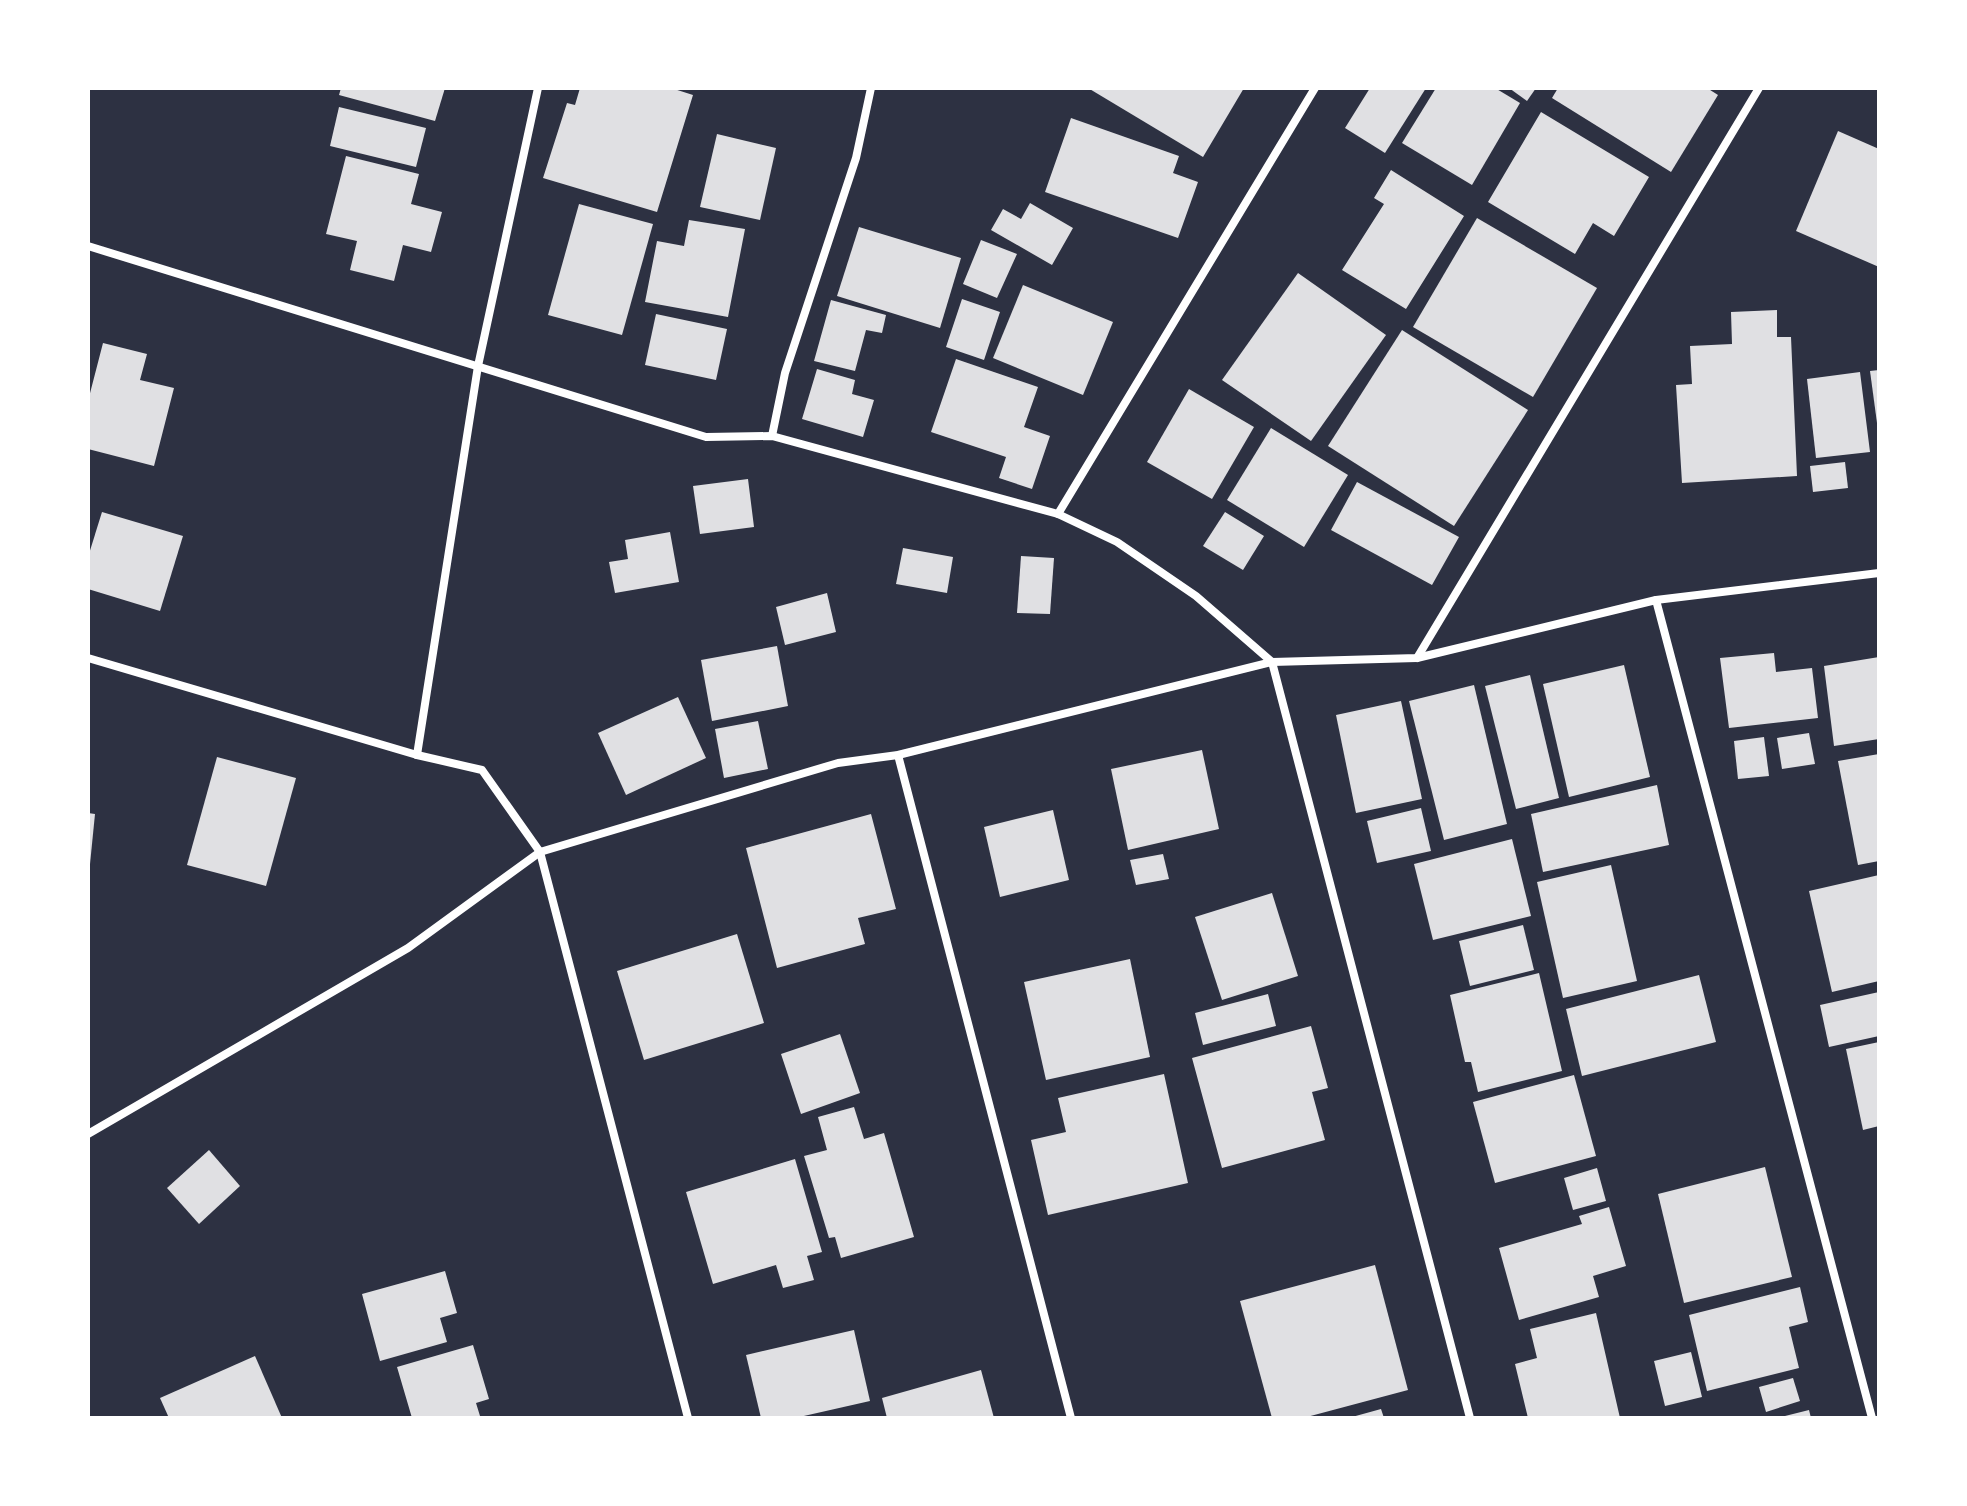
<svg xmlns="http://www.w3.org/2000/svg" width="1967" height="1506" viewBox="0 0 1967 1506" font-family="Spectral,serif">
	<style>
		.building { fill: #e0e0e3 }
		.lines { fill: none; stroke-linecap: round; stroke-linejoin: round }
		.minor { stroke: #fff; stroke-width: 8 }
	</style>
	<rect width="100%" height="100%" fill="#2d3142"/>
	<g class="building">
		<path d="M341,88H445L435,121L339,95Z"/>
		<path d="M580,88H671L693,95L657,212L543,178L567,103L575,105Z"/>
		<path d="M1088,88H1244L1203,157Z"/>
		<path d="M1370,88H1426L1385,153L1345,128Z"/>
		<path d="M1436,88H1495L1520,103L1472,185L1402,143Z"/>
		<path d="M1509,88H1536L1527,101Z"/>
		<path d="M1558,88H1707L1718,95L1671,172L1552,98Z"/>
		<path d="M339,107L426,128L416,167L330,146Z"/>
		<path d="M1541,112L1649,177L1614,236L1593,223L1575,254L1488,202Z"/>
		<path d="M1071,118L1179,156L1173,173L1198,182L1178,238L1045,192Z"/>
		<path d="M1838,131L1879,149V267L1796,231Z"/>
		<path d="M717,134L776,148L760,220L700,207Z"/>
		<path d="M346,156L419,174L411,204L442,212L431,252L403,245L394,281L350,270L357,241L326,234Z"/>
		<path d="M1391,170L1464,216L1406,309L1342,270L1384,204L1374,198Z"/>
		<path d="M1030,203L1073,228L1052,265L991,230L1003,209L1021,219Z"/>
		<path d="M579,204L653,224L622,335L548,315Z"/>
		<path d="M1477,218L1597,288L1533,397L1413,327Z"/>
		<path d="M689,220L745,229L728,317L645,302L657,241L684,246Z"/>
		<path d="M859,227L961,258L940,328L837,296Z"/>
		<path d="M981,240L1017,254L997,298L963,284Z"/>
		<path d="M1298,273L1386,335L1311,441L1222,380Z"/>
		<path d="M1023,285L1113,322L1083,395L993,358Z"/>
		<path d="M962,299L1000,312L984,360L946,347Z"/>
		<path d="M831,300L886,315L882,333L866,330L855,371L814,361Z"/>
		<path d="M1777,310V337H1791L1797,476L1682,483L1676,385L1692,384L1690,346L1732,344L1731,312Z"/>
		<path d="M656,314L727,329L716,380L645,365Z"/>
		<path d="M1402,330L1528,410L1454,526L1328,446Z"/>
		<path d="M103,343L147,354L140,380L174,388L154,466L88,449V401Z"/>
		<path d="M956,359L1038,387L1024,427L1050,436L1032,489L999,478L1006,457L931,432Z"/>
		<path d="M817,369L855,380L852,394L874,400L863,437L802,419Z"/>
		<path d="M1879,370V423H1877L1870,371Z"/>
		<path d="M1860,372L1870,452L1816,458L1807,379Z"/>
		<path d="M1189,389L1254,427L1212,499L1147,462Z"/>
		<path d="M1271,428L1348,475L1304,547L1227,500Z"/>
		<path d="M1845,462L1848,488L1813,492L1810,466Z"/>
		<path d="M748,479L754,527L700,534L693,486Z"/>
		<path d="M1357,482L1459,537L1432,585L1331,530Z"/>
		<path d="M102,512L183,536L160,611L88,589V557Z"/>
		<path d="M1225,512L1264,536L1243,570L1203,546Z"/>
		<path d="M670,532L679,582L615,593L609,562L628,559L625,540Z"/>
		<path d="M903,548L953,557L947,593L896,584Z"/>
		<path d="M1021,556L1054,558L1050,614L1017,613Z"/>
		<path d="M827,593L836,632L785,645L776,607Z"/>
		<path d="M777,646L788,706L712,721L701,660Z"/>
		<path d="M1774,653L1776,672L1812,668L1818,718L1729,728L1720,658Z"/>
		<path d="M1879,657V739L1834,746L1824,666Z"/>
		<path d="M1624,665L1650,777L1569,797L1543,684Z"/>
		<path d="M1530,675L1559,798L1516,809L1485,686Z"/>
		<path d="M1474,685L1507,824L1444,840L1409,701Z"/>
		<path d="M678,697L706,758L626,795L598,733Z"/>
		<path d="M1401,701L1422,799L1356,813L1336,715Z"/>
		<path d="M758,721L768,769L724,778L715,729Z"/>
		<path d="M1809,733L1815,764L1782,769L1777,738Z"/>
		<path d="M1764,737L1769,776L1738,779L1734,741Z"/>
		<path d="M1202,750L1219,829L1128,850L1111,769Z"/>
		<path d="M1879,754V861L1858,865L1838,761Z"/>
		<path d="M217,757L296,778L266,886L187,865Z"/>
		<path d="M1657,785L1669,845L1543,872L1531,814Z"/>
		<path d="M1421,808L1431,851L1377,863L1367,821Z"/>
		<path d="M1053,810L1069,880L1000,897L984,827Z"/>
		<path d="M88,813L95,814L90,864H88Z"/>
		<path d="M871,814L896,909L858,918L865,944L777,968L746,848Z"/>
		<path d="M1512,839L1531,916L1433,940L1414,864Z"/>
		<path d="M1163,854L1169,879L1136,885L1130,860Z"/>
		<path d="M1611,865L1637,981L1563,998L1537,882Z"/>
		<path d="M1879,875V981L1832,992L1809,891Z"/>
		<path d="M1272,893L1298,976L1222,1000L1195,917Z"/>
		<path d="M1523,925L1534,970L1470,986L1459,941Z"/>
		<path d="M737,934L764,1023L644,1060L617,971Z"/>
		<path d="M1130,959L1150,1057L1046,1080L1024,982Z"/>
		<path d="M1539,973L1562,1071L1478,1092L1471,1062H1465L1450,995Z"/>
		<path d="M1699,975L1716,1042L1582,1076L1566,1009Z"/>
		<path d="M1879,992V1036L1829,1047L1820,1005Z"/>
		<path d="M1268,994L1276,1026L1203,1045L1195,1013Z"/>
		<path d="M1311,1026L1328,1088L1312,1092L1325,1140L1222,1168L1192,1058Z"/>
		<path d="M840,1034L860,1093L801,1114L781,1054Z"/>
		<path d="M1879,1042V1126L1863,1130L1846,1049Z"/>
		<path d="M1164,1074L1188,1183L1048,1215L1031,1140L1066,1132L1058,1098Z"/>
		<path d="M1574,1075L1596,1156L1495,1183L1473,1102Z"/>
		<path d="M854,1107L864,1139L884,1133L914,1237L841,1258L835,1237L829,1238L804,1156L827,1150L818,1117Z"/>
		<path d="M209,1150L240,1186L199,1224L167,1188Z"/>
		<path d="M795,1159L822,1252L807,1256L814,1280L783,1288L776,1265L713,1284L686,1192Z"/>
		<path d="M1765,1167L1792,1277L1684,1303L1658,1194Z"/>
		<path d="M1597,1168L1606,1201L1573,1210L1564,1178Z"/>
		<path d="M1609,1207L1626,1266L1593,1276L1599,1297L1519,1320L1499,1248L1582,1224L1579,1216Z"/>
		<path d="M1375,1265L1408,1390L1303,1418H1272L1240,1301Z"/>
		<path d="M445,1271L457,1313L440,1318L447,1342L380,1361L362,1294Z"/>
		<path d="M1800,1287L1808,1322L1789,1327L1799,1368L1707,1391L1689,1315Z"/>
		<path d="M1596,1313L1620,1418H1528L1515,1364L1537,1358L1530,1329Z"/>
		<path d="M854,1330L870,1401L795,1418H761L746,1355Z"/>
		<path d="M473,1345L489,1399L476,1403L480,1416L412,1418L397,1367Z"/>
		<path d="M1691,1352L1702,1397L1665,1406L1654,1361Z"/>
		<path d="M255,1356L282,1418H169L160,1398Z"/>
		<path d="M981,1370L994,1418H887L882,1398Z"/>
		<path d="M1793,1378L1800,1401L1766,1412L1759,1387Z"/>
		<path d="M1381,1409L1384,1418H1352V1417Z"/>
		<path d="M1809,1410L1811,1418H1781V1417Z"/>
	</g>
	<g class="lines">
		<g class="minor">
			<path d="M88,246L706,437L772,436L1058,514L1117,542L1196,596L1272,662L1470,1418"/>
			<path d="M772,436L785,373L856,158L871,88"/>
			<path d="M1058,514L1315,88"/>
			<path d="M1656,600L1872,1418"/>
			<path d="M88,658L417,755L482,770L540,852L688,1418"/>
			<path d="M1417,658L1759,88"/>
			<path d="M417,755L478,366L538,88"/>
			<path d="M898,755L1071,1418"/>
			<path d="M88,1134L408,948L540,852L838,763L898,755L1272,662L1417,658L1656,600L1879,573"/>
		</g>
	</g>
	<rect width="1967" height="1506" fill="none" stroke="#ffffff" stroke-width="180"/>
</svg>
